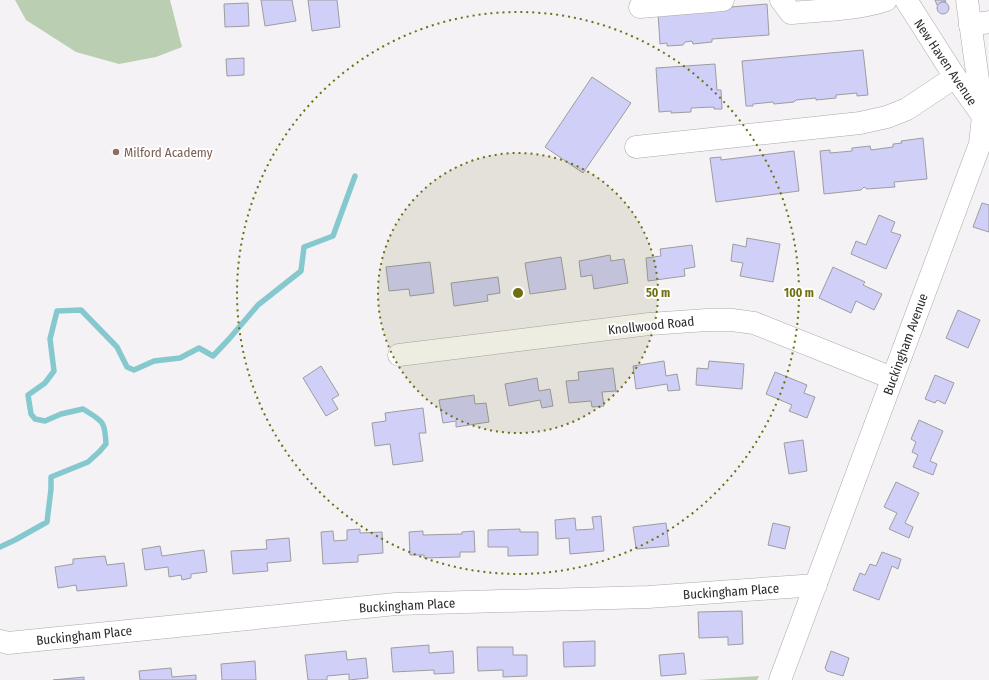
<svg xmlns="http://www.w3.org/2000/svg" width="989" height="680" viewBox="0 0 989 680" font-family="'Fira Sans Condensed',sans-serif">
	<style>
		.green { fill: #baceb1 }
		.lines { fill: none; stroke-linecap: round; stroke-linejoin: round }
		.stream { stroke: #85c9cf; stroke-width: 5.5 }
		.building { fill: #cfcff7; stroke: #9d9da0 }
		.minor-casing { stroke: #aaa8ab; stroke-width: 23 }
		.major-casing { stroke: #aaa8ab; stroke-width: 23 }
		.minor { stroke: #fff; stroke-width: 22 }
		.major { stroke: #fff; stroke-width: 22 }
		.ring { fill: none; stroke: #6f6f12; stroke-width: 2; stroke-dasharray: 2 4 }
		.education-dot { fill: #8d6e63; stroke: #fff; stroke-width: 1.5 }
		.labels { text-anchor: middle; stroke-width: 4; stroke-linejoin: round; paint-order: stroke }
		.street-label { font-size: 13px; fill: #2b2b2c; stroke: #fff }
		.education-label { font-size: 13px; fill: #785e54; stroke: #fff; text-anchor: start }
		.centre { fill: #6f6f12; stroke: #fff; stroke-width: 2 }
		.ring-label { font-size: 12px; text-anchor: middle; font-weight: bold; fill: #6f6f12; stroke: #fff; stroke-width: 4; stroke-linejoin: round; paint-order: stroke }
	</style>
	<rect width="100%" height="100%" fill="#f5f2f6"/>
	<g class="green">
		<path d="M15,0H170L182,47L156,57L119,64L76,52L26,20Z"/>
		<path d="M759,676L757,680H698Z"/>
	</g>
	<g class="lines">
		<path class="stream" d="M0,547L15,540L47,522L51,489V477L88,462L99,452L106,444C105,420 102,421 83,409L61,414L45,421L35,419L31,414L28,395L45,383L54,371L50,339L57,311L81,310L117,347L127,367L134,370L154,361L180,358L199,348L213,356L229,339L258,305L301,271L304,247L333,236L355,176"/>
	</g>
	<g class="building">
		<path d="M261,0H292L296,21L265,26Z"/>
		<path d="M308,0H337L340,27L312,31Z"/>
		<path d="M935,0H945L946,2H941L938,5H937Z"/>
		<circle cx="943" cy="8" r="6"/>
		<path d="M248,3L249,26L225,27L224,4Z"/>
		<path d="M767,4L769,35L712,39V42L693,44L692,41L685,42L683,45L667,46V43L660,44L658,13Z"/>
		<path d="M863,50L868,95L857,96V93L836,95V98L816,100V98L796,100L794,102L774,104L773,102L753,104V106H746L742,61Z"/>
		<path d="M244,58V75L227,76L226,59Z"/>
		<path d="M715,64L717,90H721L722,109H714V107L691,108V112L671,113V111L659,112L656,68Z"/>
		<path d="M592,77L631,103L583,173L545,147Z"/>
		<path d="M923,138L927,179L894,182L895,187L867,189L864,187L861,190L824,194L820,151L830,150V153L852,151V148L870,146L871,150L893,147V144L902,143L901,141Z"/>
		<path d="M794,151L799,191L716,202L710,158L721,157V160Z"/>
		<path d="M982,203L989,205V232L973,227Z"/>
		<path d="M879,215L895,222L891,232L901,235L886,269L851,254L856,241L866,245Z"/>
		<path d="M747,238L780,244L773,282L740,276L743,263L731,261L733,244L746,247Z"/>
		<path d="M692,245L695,267L684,269L685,276L648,281L646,258L661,256L660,249Z"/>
		<path d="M610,255L611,261L624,259L628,283L594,289L592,275L581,277L579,261Z"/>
		<path d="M561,257L566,289L530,294L525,263Z"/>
		<path d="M430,262L434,293L410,296L409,289L389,291L386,267Z"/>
		<path d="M833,267L865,282L863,285L882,294L874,310L856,301L851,313L819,298Z"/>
		<path d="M498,277L500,293L487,295L488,301L454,306L451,283Z"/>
		<path d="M958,310L980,320L968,348L946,338Z"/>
		<path d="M664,361L666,376L677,374L680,390L668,391L667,384L636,389L633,366Z"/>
		<path d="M709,361L744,364L742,389L696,385L697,368L708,369Z"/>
		<path d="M321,366L339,395L332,399L338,409L326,416L303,378Z"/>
		<path d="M613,368L616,391L602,392L604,406L592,407L591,401L569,403L566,381L579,380L578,372Z"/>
		<path d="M775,372L807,385L804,393L815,397L807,418L789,411L792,405L766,394Z"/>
		<path d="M935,375L954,383L945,404L937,400L935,403L925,399Z"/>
		<path d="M537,378L539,391L550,389L553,406L542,408L540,400L509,406L505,384Z"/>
		<path d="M474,395L475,404L486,403L489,422L456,427V421L443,423L439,400Z"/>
		<path d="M423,408L426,433H419L423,461L393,465L390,444L375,446L372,423L386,421L385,413Z"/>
		<path d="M919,420L943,431L930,461L937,464L933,475L913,467L918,455L912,452L916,442L911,439Z"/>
		<path d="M803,440L807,471L789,474L784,443Z"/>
		<path d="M896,482L919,493L905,523L913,527L909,538L889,529L897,513L884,507Z"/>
		<path d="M601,516L604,551L570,554L569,538L556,539L555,520L575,518L576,530L594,529L592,517Z"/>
		<path d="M666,523L669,546L637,549L636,548L633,527Z"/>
		<path d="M773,523L790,527L785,549L768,545Z"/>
		<path d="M360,529V533L382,532L383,553L358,555V562L323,564L321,532L333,531L334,541L347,540V530Z"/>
		<path d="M520,529V532H538V555L508,556V547H488V530Z"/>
		<path d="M423,531V535L462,534V532L474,531L475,552H460V557L424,558V555H410L409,532Z"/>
		<path d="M289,538L291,561L267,563L268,571L233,574L231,551L267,549L266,540Z"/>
		<path d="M160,546L162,556L204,550L207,572L191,574V578L182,580L181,575L169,577L168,567L145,570L142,549Z"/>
		<path d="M882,552L901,559L898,569L892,566L879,600L853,590L860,573L865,575L870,564L876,566Z"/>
		<path d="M105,556L107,565L124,563L127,586L77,591L76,585L58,588L55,567L73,564V559Z"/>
		<path d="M742,611L743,644L728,645V637L699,638L698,612Z"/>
		<path d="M595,641V666L564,667L563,642Z"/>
		<path d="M429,645V653L453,651L454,673L434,674V670L393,672L391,648Z"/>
		<path d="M477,647H513V655H527V676L503,677V670L478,671Z"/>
		<path d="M346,651L347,660L366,658L368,678L349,680V674L327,676V680H308L305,655Z"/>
		<path d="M831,651L849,658L843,676L827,671L825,668Z"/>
		<path d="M684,653L686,674L661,676L659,655Z"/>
		<path d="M255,661L256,680H222L221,664Z"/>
		<path d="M171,668L172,677L196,675V680H140L139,671Z"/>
		<path d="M84,677V680H53Z"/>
	</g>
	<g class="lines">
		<defs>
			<g id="minor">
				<path d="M781,0L791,13C822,10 856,10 886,0"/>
				<path d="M967,0L983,116"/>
				<path d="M640,7L723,0"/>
				<path d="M970,25L989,22"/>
				<path d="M636,147L860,123L887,117L907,109L955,77"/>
				<path d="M399,355L649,324L707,320H732L754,323L892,378"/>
				<path d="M0,641L8,643L396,604L648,597L816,585"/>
			</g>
			<g id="major">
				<path d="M906,0L955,77L983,116L989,123"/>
				<path d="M780,680L980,144L983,116"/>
			</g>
		</defs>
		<use href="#minor" class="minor-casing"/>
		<use href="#major" class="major-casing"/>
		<use href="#minor" class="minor"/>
		<use href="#major" class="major"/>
	</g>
	<circle cx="518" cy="293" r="140" fill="#6f6f12" fill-opacity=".12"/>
	<g class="ring">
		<circle cx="518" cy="293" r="140"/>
		<circle cx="518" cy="293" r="281"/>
	</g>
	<circle class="education-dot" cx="116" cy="152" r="4"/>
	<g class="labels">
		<g class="street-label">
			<text transform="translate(946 62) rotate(56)" y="5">New Haven Avenue</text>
			<text transform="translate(651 325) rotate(-6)" y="5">Knollwood Road</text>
			<text transform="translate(905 344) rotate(-70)" y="5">Buckingham Avenue</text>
			<text transform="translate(731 591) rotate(-4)" y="5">Buckingham Place</text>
			<text transform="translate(407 605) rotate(-3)" y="5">Buckingham Place</text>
			<text transform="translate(84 635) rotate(-6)" y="5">Buckingham Place</text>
		</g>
		<g class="education-label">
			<text x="124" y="157">Milford Academy</text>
		</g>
	</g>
	<circle cx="518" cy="293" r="6" class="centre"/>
	<g class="ring-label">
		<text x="658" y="297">50 m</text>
		<text x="799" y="297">100 m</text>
	</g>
</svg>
